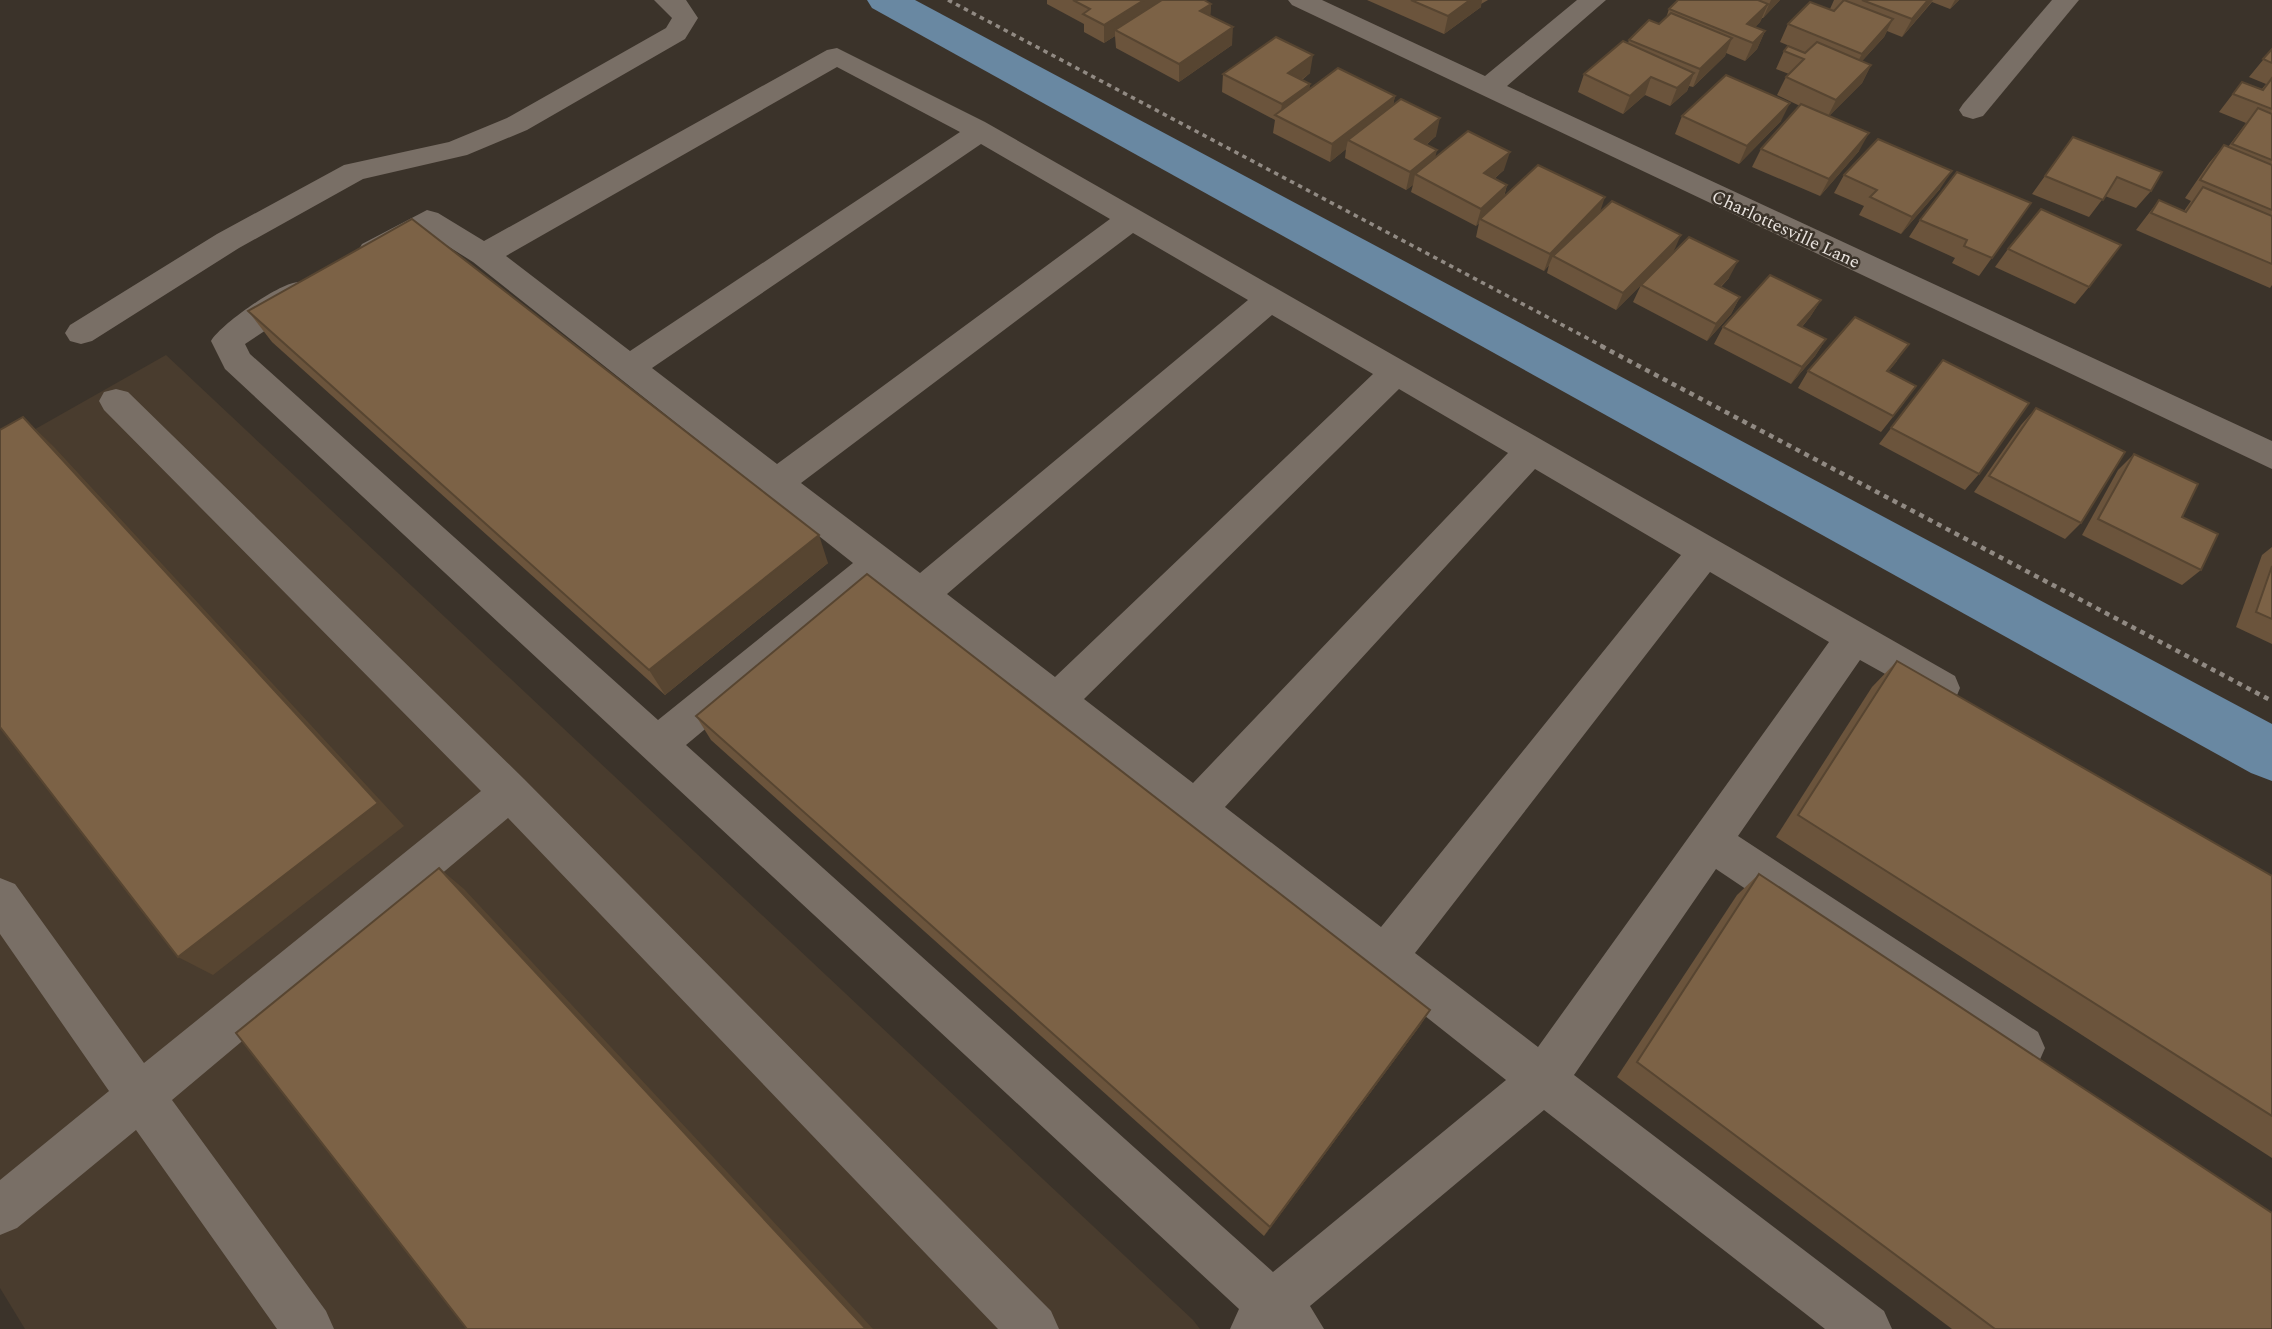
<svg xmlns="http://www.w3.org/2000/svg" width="2272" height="1329" viewBox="0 0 2272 1329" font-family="Spectral,serif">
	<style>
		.built { fill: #493c2e }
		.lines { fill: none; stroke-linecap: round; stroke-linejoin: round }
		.canal { fill: #6988a2; fill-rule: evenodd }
		.path-far1 { stroke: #918a83; stroke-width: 3.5; stroke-dasharray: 4.5 4.5; stroke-linecap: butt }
		.path { stroke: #918a83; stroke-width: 4.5; stroke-dasharray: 5 5; stroke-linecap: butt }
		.minor { fill: #796f66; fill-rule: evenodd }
		.wall { fill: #6b543c }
		.shaded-wall { fill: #574531 }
		.building { fill: #7c6246; stroke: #574531; stroke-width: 2 }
		.labels { text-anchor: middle; stroke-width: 5; stroke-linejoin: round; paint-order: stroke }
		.far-street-label { font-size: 18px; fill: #e8e2dd; stroke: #3b332a }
	</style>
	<rect width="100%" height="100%" fill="#3b332a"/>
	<path class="built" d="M166,355L1193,1320L1200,1329H25L0,1288V449Z"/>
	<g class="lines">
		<path class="canal" d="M867,0H915L2272,724V781L2251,773L872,8Z"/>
		<path class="path-far1" d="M948,0L1604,347"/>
		<path class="path" d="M1601,346L2272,701"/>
		<g class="minor">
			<path d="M654,0H686L698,18L685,39L527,130L467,155L363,179L239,248L92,341L81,344L70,341L65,333L70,325L217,234L344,165L449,142L507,118L666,28L672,18Z"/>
			<path d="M1288,0H1322L1485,76L1577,0H1606L1507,86L2272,441V469L1292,5Z"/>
			<path d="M2052,0H2079L1983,116L1973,119L1963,116L1959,110L1963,104Z"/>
			<path d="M837,48L985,122L1955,676L1960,688L1955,700L1941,705L1860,660L1738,836L2038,1032L2045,1048L2038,1064L2022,1071L2006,1064L1716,869L1574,1075L1884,1311L1892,1329H1825L1544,1110L1310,1306L1324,1329H1230L1239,1309L225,369L211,341C220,325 280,282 299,282C303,282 306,284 310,285L315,293L310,301L245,344L250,354L658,720L853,563L473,262L427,233L373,261L362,258L358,251L362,244L427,210L438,213L484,241L827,50ZM837,67L960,132L630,351L506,256ZM981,144L1110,219L777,464L652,368ZM1133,233L1248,300L920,573L801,483ZM1272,315L1373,374L1055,677L947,594ZM1399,389L1508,453L1193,783L1084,699ZM1535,469L1681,555L1381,927L1225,807ZM1710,572L1829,642L1538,1047L1415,953ZM879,584L1506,1080L1273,1272L686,745Z"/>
			<path d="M116,389L128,392L524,779L1051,1311L1059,1329H998L508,818L172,1100L326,1311L334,1329H277L136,1130L17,1228L0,1235V1180L109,1091L0,934V878L15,884L144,1063L481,791L104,410L99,401L104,392Z"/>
		</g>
	</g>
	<g class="wall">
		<path d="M1047,0H1204L1211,4L1210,16L1232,45L1179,82L1116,48L1115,36L1104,43L1084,32V24L1047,4Z"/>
		<path d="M1367,0H1488L1481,4V7L1444,34Z"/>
		<path d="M1678,0H1780L1763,18H1762L1760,22L1755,27L1765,31L1757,49L1745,61L1726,53L1725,56L1693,87L1689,86L1687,91L1670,106L1645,95L1623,114L1578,92L1584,74L1628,43L1629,40L1659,24L1666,18L1669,9Z"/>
		<path d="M1834,0H1959L1950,9L1932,2L1902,37L1887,31L1884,37L1862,61L1871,65L1862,83L1829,116L1859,151L1820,196L1752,167L1761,149L1800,106L1777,95L1786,77L1789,74L1776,69L1784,51L1806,53L1780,42L1788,24L1830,9Z"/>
		<path d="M2272,49V285L2270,288L2136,230L2159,200L2184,211L2191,201L2185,198L2209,163L2224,145L2228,147L2246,123L2219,112L2242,82L2261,90L2266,84L2249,77Z"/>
		<path d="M1310,73L1302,80L1310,84L1309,89L1395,96L1393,105L1436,136L1426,145L1435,158L1504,170L1494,179L1507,185L1504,197L1600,212L1673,253L1729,278L1721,287L1740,297L1731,314L1707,341L1633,302L1641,285L1616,310L1547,273L1549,265L1544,271L1476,237L1479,223L1476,226L1411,192L1413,185L1406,190L1345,158L1346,149L1330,162L1273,133L1275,120L1222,92L1223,74Z"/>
		<path d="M1682,116L1781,121L1739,164L1675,134Z"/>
		<path d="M2073,137L2151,191L2136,208L2105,196L2089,217L2032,194Z"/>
		<path d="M1844,175L1940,189L1901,234L1859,215L1864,206L1834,193Z"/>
		<path d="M2031,203L1979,276L1952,263L1955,258L1909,237L1920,220Z"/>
		<path d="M2008,249L2089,287L2075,304L1995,267Z"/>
		<path d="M1821,300L1810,317L1802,327L1826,339L1815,356L1791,384L1714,344L1723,327Z"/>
		<path d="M248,311L828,563L665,695L272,342Z"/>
		<path d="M1943,360L1979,474L1965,490L1879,444Z"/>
		<path d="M1897,361L1888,372L1904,403L1881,432L1798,388L1808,371Z"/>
		<path d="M2036,408L2081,523L2065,539L1974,492L2021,425Z"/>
		<path d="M2134,454L2201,570L2182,585L2082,535L2118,470Z"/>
		<path d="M2272,547V644L2236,627L2262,555Z"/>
		<path d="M1897,661L2272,876V1158L1776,837L1872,687Z"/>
		<path d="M696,716L1430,1010L1419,1027L1264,1236L711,740Z"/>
		<path d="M1759,874L2272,1329H1952L1617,1077L1737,895Z"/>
	</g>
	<g class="shaded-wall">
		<path d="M1144,0H1172L1115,30V36L1104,43V25Z"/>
		<path d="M1470,0H1482L1481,7L1444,34L1448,16Z"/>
		<path d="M1771,0H1780L1763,18Z"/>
		<path d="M1928,0H1933L1902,37L1912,19Z"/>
		<path d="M1955,0H1959L1950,9Z"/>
		<path d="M1211,4L1210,22L1200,11Z"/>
		<path d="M1768,4L1760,22L1743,39L1747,24Z"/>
		<path d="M1893,19L1884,37L1852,72L1862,54Z"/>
		<path d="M1233,27L1232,45L1179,82V64Z"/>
		<path d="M1765,31L1757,49L1745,61L1753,43Z"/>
		<path d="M1732,38L1725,56L1693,87L1700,69Z"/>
		<path d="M1313,55L1310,73L1286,91L1288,73Z"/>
		<path d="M1871,65L1862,83L1827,118L1836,100Z"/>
		<path d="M1694,73L1687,91L1670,106L1677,88Z"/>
		<path d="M1651,77L1645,95L1623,114L1630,96Z"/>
		<path d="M1310,84L1307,102L1280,117L1282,104Z"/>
		<path d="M1395,96L1391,114L1348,140L1346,149L1330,162L1332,144Z"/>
		<path d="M1790,103L1781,121L1739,164L1747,146Z"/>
		<path d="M1440,118L1436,136L1411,157L1415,139Z"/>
		<path d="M1869,133L1859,151L1820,196L1829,179Z"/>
		<path d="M1437,150L1433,168L1415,174L1413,185L1406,190L1410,172Z"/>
		<path d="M1510,152L1504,170L1479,191L1484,173Z"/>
		<path d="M1952,171L1940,189L1901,234L1912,217Z"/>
		<path d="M1507,185L1502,203L1480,219L1479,223L1476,226L1481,209Z"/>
		<path d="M1605,197L1599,215L1553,256L1549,265L1544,271L1550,254Z"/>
		<path d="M1681,235L1673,253L1616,310L1623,293Z"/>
		<path d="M1738,261L1729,278L1706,301L1715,284Z"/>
		<path d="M1740,297L1731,314L1707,341L1716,324Z"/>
		<path d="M1821,300L1810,317L1788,343L1798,325Z"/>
		<path d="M1826,339L1815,356L1791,384L1802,367Z"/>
		<path d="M1909,344L1897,361L1875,388L1887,371Z"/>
		<path d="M23,417L54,447L404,826L213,975L178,957Z"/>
		<path d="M819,535L828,563L665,695L649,670Z"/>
		<path d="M439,868L464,889L873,1329H866Z"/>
		<path d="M1430,1010L1419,1027L1264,1236L1270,1227Z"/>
	</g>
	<g class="building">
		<path d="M1073,0H1144L1104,25L1083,14L1090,9Z"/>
		<path d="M1162,0H1204L1211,4L1200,11L1233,27L1179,64L1115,30Z"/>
		<path d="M1411,0H1470L1448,16Z"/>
		<path d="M1678,0H1758L1768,4L1747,24L1765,31L1753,43L1669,9Z"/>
		<path d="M1844,0L1893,19L1862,54L1788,24L1810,2L1834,11Z"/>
		<path d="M1862,0H1928L1912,19Z"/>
		<path d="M1671,13L1732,38L1700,69L1629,40L1649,20L1659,24Z"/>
		<path d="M1276,37L1313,55L1288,73L1310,84L1282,104L1223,74Z"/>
		<path d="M1623,41L1694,73L1677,88L1651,77L1630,96L1584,74Z"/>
		<path d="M1817,42L1871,65L1836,100L1786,77L1804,59L1784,51L1788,46L1805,53Z"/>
		<path d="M2272,49V63L2263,59Z"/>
		<path d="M1338,68L1395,96L1332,144L1275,115Z"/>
		<path d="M1726,75L1790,103L1747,146L1682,116Z"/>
		<path d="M2272,78V109L2233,94L2242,82L2263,90Z"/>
		<path d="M1401,99L1440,118L1415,139L1437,150L1410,172L1348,140Z"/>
		<path d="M1801,104L1869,133L1829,179L1761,149Z"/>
		<path d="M2258,108L2272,114V160L2232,144Z"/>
		<path d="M1468,131L1510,152L1484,173L1507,185L1481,209L1415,174Z"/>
		<path d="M2073,137L2162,172L2151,191L2117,177L2103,200L2045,176Z"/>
		<path d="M1878,139L1952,171L1912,217L1870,197L1877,190L1844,175Z"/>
		<path d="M2224,145L2272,165V210L2200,180Z"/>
		<path d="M1538,165L1605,197L1550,254L1480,219Z"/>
		<path d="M1957,172L2031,203L1992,258L1964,246L1967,240L1920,220Z"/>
		<path d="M2203,187L2272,216V264L2151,213L2159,200L2186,212Z"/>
		<path d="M1612,201L1681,235L1623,293L1553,256Z"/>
		<path d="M2041,209L2121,245L2089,287L2008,249Z"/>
		<path d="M412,219L819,535L649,670L248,311Z"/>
		<path d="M1689,237L1738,261L1715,284L1740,297L1716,324L1641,285Z"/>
		<path d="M1770,275L1821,300L1798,325L1826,339L1802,367L1723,327Z"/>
		<path d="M1855,317L1909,344L1887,371L1916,386L1893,416L1808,371Z"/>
		<path d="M1943,360L2029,403L1979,474L1891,428Z"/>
		<path d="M2036,408L2125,452L2081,523L1989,476Z"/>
		<path d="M23,417L378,803L178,957L0,727V430Z"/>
		<path d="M2134,454L2198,484L2182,517L2218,534L2201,570L2098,519Z"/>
		<path d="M2272,566V619L2256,612Z"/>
		<path d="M867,574L1430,1010L1270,1227L696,716Z"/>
		<path d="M1897,661L2272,876V1116L1798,815Z"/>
		<path d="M439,868L866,1329H467L236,1033Z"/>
		<path d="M1759,874L2272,1213V1329H1995L1637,1062Z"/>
	</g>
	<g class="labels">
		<g class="far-street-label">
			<text transform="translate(1786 229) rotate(25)" y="6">Charlottesville Lane</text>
		</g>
	</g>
</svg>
